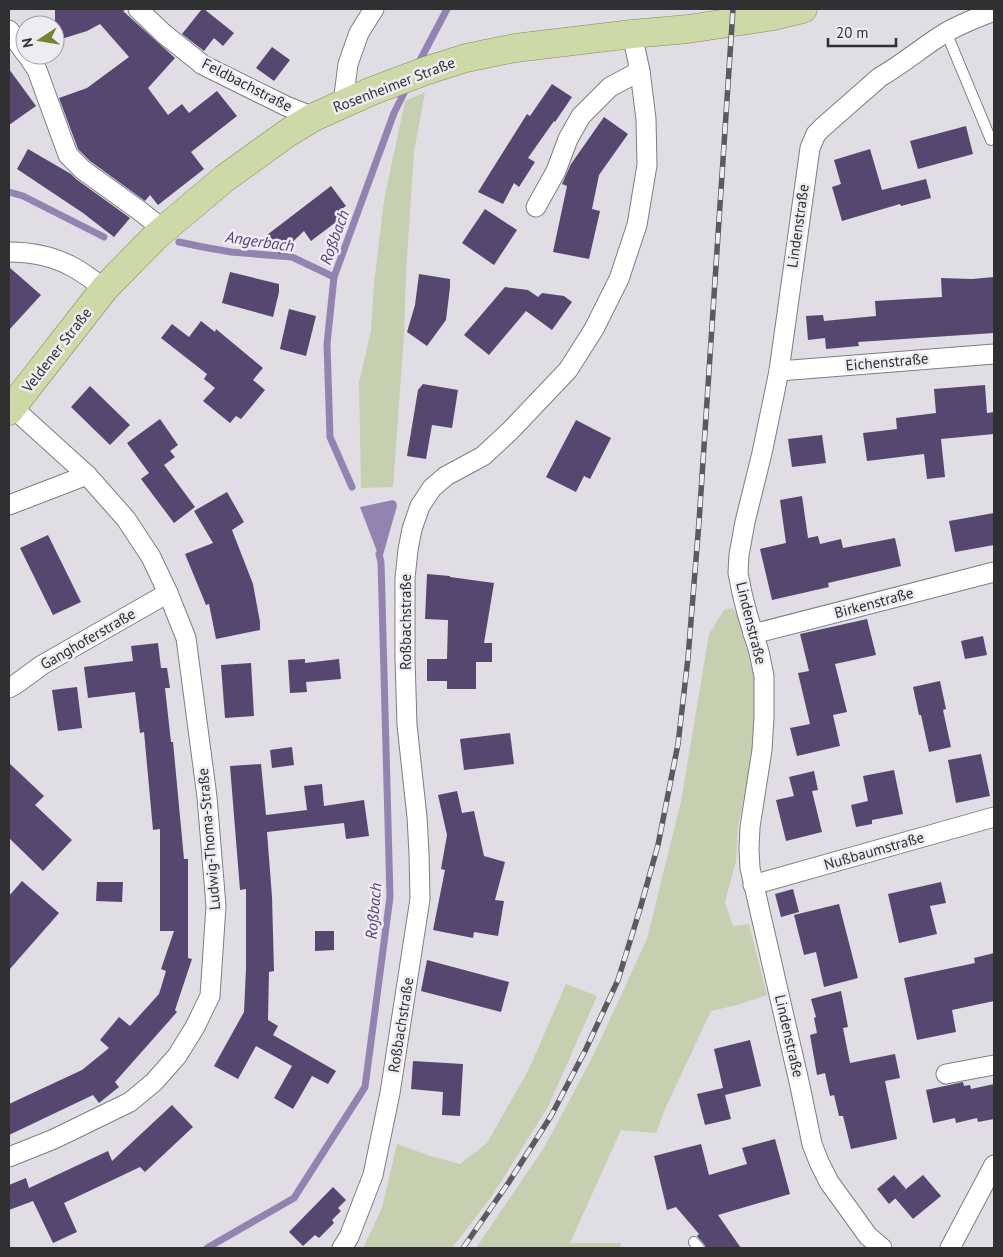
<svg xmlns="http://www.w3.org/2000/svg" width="1003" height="1257" viewBox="0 0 1003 1257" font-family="'PT Sans',sans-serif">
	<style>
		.green { fill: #c6cfb0 }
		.water { fill: #9383b1 }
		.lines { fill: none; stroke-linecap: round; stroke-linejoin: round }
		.stream { stroke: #9383b1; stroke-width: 7 }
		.building { fill: #564771 }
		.lane-casing { stroke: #7e7d82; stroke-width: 12 }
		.street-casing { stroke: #7e7d82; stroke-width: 21 }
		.primary-casing { stroke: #818d57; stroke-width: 29 }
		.lane { stroke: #fff; stroke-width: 10 }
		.street { stroke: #fff; stroke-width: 19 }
		.primary { stroke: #cdd9a7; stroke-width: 28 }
		.rail-casing { stroke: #5c5a5d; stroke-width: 5.5 }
		.rail { stroke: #edecf1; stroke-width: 4; stroke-dasharray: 11; stroke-linecap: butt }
		.labels { text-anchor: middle; stroke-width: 5; stroke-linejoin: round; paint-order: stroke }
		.street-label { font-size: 15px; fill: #302f31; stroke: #edecf1 }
		.water-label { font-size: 16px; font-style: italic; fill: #59417d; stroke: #edecf1 }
	</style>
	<rect width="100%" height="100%" fill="#e0dee4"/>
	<g class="green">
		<path d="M425,92L414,151L406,273L404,335L393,487L361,488L359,382L371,331L374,284L384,200L405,101Z"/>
		<path d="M733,608L740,620L754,678L756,722L750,768L738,826L736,861L725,902L733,926L749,924L767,995L737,1005L711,1011L665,1109L656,1133L621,1130L570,1243H621L620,1248H476L545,1146L593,1056L647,939L681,801L709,634L724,610Z"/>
		<path d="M566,984L597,996L548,1107L492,1196L452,1248H363L382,1208L397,1144L430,1156L460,1164L487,1143L529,1069Z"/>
	</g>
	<path class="water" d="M393,500L396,502L397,506L381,562L360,507Z"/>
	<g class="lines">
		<g class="stream">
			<path d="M417,66L447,9"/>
			<path d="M9,192L23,196L104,237"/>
			<path d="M179,242L203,247L231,252L292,257L334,277"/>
			<path d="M352,487L330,437L327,344L334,277L394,113L407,87"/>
			<path d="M207,1248L294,1198L365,1087L390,897L381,562L379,554"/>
		</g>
	</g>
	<g class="building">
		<path d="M55,9H127L123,11L175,58L148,88L168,115L182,104L189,113L217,91L237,116L191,152L204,169L158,205L150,195L145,201L90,161L78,149L59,98L87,88L129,57L100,24L87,31L55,41Z"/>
		<path d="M202,9H204L234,33L223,46L214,38L204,51L182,34Z"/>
		<path d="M272,47L290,60L274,81L256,68Z"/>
		<path d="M9,69L36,106L9,125Z"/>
		<path d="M552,84L572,97L555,122L554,121L528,158L535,162L519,187L514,183L503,204L478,192L527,114L530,116Z"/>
		<path d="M604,117L628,134L599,175L592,209L600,211L589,259L553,252L567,186L562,184L571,164Z"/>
		<path d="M966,126L973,154L918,169L910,141Z"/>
		<path d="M28,149L71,174L76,179L130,218L114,237L83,213L17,169Z"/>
		<path d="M870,149L882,190L926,179L931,198L901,206L900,204L842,221L832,187L841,184L834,160Z"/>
		<path d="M331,186L346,206L336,213L340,219L311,241L304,231L280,254L263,238Z"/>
		<path d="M485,209L517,230L494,265L462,243Z"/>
		<path d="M9,267L41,295L9,330Z"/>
		<path d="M230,272L279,284V292L273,317L222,303Z"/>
		<path d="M419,274L450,279V287L446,320L427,346L407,332L415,305Z"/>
		<path d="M994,277V333L858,342L859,346L826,349L825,338L808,340L806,316L823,315L824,321L876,316L875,301L942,297L941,278L972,279Z"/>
		<path d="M505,287L528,290L538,297L542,293L564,296L572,302L552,330L526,311L489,355L464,335Z"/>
		<path d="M289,309L316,316L306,356L280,349Z"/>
		<path d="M201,321L215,332L216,329L263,368L253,380L265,390L241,419L236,416L230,423L203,401L215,388L204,379L207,374L161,338L172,324L189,337Z"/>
		<path d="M423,384L458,390L452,428L432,425L426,459L407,456L418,390Z"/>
		<path d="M985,385L987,413L994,412V434L941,439L945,477L927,479L924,454L867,461L863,433L897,429L896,418L936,413L934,389Z"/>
		<path d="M90,386L130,425L110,445L71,407Z"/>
		<path d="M160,419L178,445L170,451L175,457L164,465L195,507L174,523L141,479L149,473L127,443Z"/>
		<path d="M576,420L611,438L590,479L584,476L576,492L546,477Z"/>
		<path d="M822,435L826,463L792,467L788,439Z"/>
		<path d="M227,492L244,522L232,530L253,584L260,622V630L216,639L209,604L206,605L185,554L213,543L194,511Z"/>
		<path d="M802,496L808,538L818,536L820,544L841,539L843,548L895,538L901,566L828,583L829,587L772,600L760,549L786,543L780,500Z"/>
		<path d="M994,513V545L955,552L949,521Z"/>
		<path d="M48,535L81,602L53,615L20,548Z"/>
		<path d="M427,574L450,576V577L494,583L484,643H492V662H476V689H447V681H427V659H447L448,620L425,619Z"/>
		<path d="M867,619L876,655L835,664L847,712L833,715L840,746L797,756L790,728L810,724L798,673L809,671L800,634Z"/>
		<path d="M983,636L987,655L965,659L961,641Z"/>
		<path d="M158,643L161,668H167L170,688H165L171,742H173L184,859H188V958L192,959L175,1010L177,1012L115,1082L119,1087L99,1103L93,1095L9,1135V1104L82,1070L109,1048L100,1040L119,1017L130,1026L159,994L166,971L161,969L174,931H160V829L153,830L144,732L140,733L135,692L88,698L84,667L133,661L131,646Z"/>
		<path d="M305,659V663L339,659L341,679L306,682L307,692L290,693L288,660Z"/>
		<path d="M251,663L254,716L225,718L221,665Z"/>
		<path d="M940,681L946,709L943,710L951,747L929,752L921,715H919L913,687Z"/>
		<path d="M77,687L82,728L58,731L52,690Z"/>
		<path d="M510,733L514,764L464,770L460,739Z"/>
		<path d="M292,747L294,765L272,768L270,750Z"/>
		<path d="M981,754L990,796L956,803L948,760Z"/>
		<path d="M9,763L44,796L35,805L72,840L43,871L9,838Z"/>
		<path d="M261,764L266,815L307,810L304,786L322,784L324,806L364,800L369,836L346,839L344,823L267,832L272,897L274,971L269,972L268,1020L278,1026L273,1035L336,1071L328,1084L312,1076L293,1109L274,1098L292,1066L256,1046L238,1079L214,1066L244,1012L246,968V889L240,890L230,766Z"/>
		<path d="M894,770L903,814L872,820V824L856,827L851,805L868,801L863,776Z"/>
		<path d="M814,771L818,790L812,791L822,832L786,841L776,800L794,796L789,777Z"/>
		<path d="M457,791L462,813L474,811L484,856L505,862L495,900L504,901L498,936L474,932L473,938L433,930L445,870L441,869L447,835L438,795Z"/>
		<path d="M22,881L59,913L9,970V896Z"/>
		<path d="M97,882H123L122,902L96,901Z"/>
		<path d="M941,882L946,903L930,906L937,934L899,943L888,894Z"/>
		<path d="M793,889L799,912L781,917L775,894Z"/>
		<path d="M839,904L858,978L824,987L816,952L804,955L794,915Z"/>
		<path d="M315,931H334V950L315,951Z"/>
		<path d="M994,953V1001L952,1010L956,1032L917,1040L904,978L975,963L974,958Z"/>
		<path d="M427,960L509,982L501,1012L421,991Z"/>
		<path d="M841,991L848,1027L843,1028L850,1063L895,1054L900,1078L885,1081L897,1139L851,1149L843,1116H839L834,1095L830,1096L825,1073L817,1075L810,1035L817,1033L814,1018L816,1017L811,999Z"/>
		<path d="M750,1040L761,1086L725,1095L731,1119L705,1125L697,1094L723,1088L714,1049Z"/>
		<path d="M413,1061L463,1064L460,1116L442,1115L443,1092L411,1089Z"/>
		<path d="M963,1082L964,1086L970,1085L971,1089L994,1084V1119L978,1122L977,1118L956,1123L955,1118L933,1123L926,1090Z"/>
		<path d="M172,1105L193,1127L145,1172L140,1167L64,1203L77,1232L53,1243L33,1201L9,1210V1185L26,1178L29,1188L108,1151L112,1161Z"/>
		<path d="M775,1139L790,1194L718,1215L741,1248H706L704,1244L697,1236L699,1234L676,1207L667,1210L654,1156L701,1144L709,1175L747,1164L742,1148Z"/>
		<path d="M894,1175L906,1189L889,1204L877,1189Z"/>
		<path d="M923,1175L941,1196L913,1219L895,1198Z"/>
		<path d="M333,1187L346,1200L338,1208L341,1211L332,1220L334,1223L319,1238L315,1235L303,1246L289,1232Z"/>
	</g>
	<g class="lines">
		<defs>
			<g id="lane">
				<path d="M946,32L991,140"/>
				<path d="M694,1242L699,1248"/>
			</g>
			<g id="street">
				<path d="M138,9L163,33L203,65L286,106L314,117"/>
				<path d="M9,30L25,53"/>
				<path d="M27,55L37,70L68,155L83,170L140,211L163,229"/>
				<path d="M343,103L348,64L359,33L374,9"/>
				<path d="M536,207L556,171L568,139L581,116L610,87L640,71"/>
				<path d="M9,252C29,252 51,256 69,265C82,271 93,281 105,288"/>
				<path d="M779,371L994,354"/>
				<path d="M9,505L87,475"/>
				<path d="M753,634L994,572"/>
				<path d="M9,688L16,684L42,665L168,593"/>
				<path d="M753,885L994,817"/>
				<path d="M946,1074L994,1065"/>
				<path d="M9,1157L54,1139L130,1102L154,1082L177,1056L195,1027L210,996L216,906L207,797L186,638L168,593L151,557L126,519L87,475L12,407"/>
				<path d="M342,1248L349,1237L373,1175L390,1093L420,899L419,853L417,817L407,725L405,658V578L408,550L412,529L420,506L432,488L446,476L483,456L510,431L568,370L594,329L619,279L637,225L647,165L646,119L640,71L632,34"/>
				<path d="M882,1248L868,1236L829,1182L819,1162L812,1144L800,1086L750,868L749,849L750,827L762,750L764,717V676L759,652L747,613L742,593L738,573L739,555L745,522L762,453L779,371L810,148L816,134L823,127L880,77C903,64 922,47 945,33C960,24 977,18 994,11"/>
				<path d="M950,1248L994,1165"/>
			</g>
			<path id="primary" d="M9,411L105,288L155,237L225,178L289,132L314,117L372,91L428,70L466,58L515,48L632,34L688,29L774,16L803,9"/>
		</defs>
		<use href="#lane" class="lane-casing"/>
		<use href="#street" class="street-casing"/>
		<use href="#primary" class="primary-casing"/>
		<use href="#lane" class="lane"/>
		<use href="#street" class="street"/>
		<use href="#primary" class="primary"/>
		<defs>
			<path id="rail" d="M463,1248L509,1182L551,1116L585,1051L618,980L640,909L658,845L678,744L688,658L699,522L733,9"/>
		</defs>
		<use href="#rail" class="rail-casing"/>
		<use href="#rail" class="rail"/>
	</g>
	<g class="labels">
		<g class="street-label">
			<text transform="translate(247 85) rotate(27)" y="5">Feldbachstraße</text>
			<text transform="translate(394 85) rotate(-21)" y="5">Rosenheimer Straße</text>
			<text transform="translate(798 226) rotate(-82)" y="5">Lindenstraße</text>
			<text transform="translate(57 350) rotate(-52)" y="5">Veldener Straße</text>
			<text transform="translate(887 362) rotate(-5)" y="5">Eichenstraße</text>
			<text transform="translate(874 603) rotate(-15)" y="5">Birkenstraße</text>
			<text transform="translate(406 622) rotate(-90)" y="5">Roßbachstraße</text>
			<text transform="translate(751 623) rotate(76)" y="5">Lindenstraße</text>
			<text transform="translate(88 639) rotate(-30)" y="5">Ganghoferstraße</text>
			<text transform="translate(209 839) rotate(-95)" y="5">Ludwig-Thoma-Straße</text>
			<text transform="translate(874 851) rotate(-16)" y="5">Nußbaumstraße</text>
			<text transform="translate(401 1025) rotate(-81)" y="5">Roßbachstraße</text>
			<text transform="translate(789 1036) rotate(77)" y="5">Lindenstraße</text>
		</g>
		<g class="water-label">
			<text transform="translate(334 237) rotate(-70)" y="6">Roßbach</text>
			<text transform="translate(260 241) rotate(8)" y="6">Angerbach</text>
			<text transform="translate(373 911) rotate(-85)" y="6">Roßbach</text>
		</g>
	</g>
	<rect width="1003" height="1257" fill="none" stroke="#302f31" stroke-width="20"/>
	<g transform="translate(40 40) rotate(258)"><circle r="24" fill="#edecf1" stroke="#a1a0a4"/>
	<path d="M0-4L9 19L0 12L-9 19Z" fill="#748535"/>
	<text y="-8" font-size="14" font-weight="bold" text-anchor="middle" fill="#302f31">N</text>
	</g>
	<path d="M828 38v8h68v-8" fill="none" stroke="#302f31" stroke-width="2.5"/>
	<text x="836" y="38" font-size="15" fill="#302f31" stroke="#edecf1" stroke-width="4" paint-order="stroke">20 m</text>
</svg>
